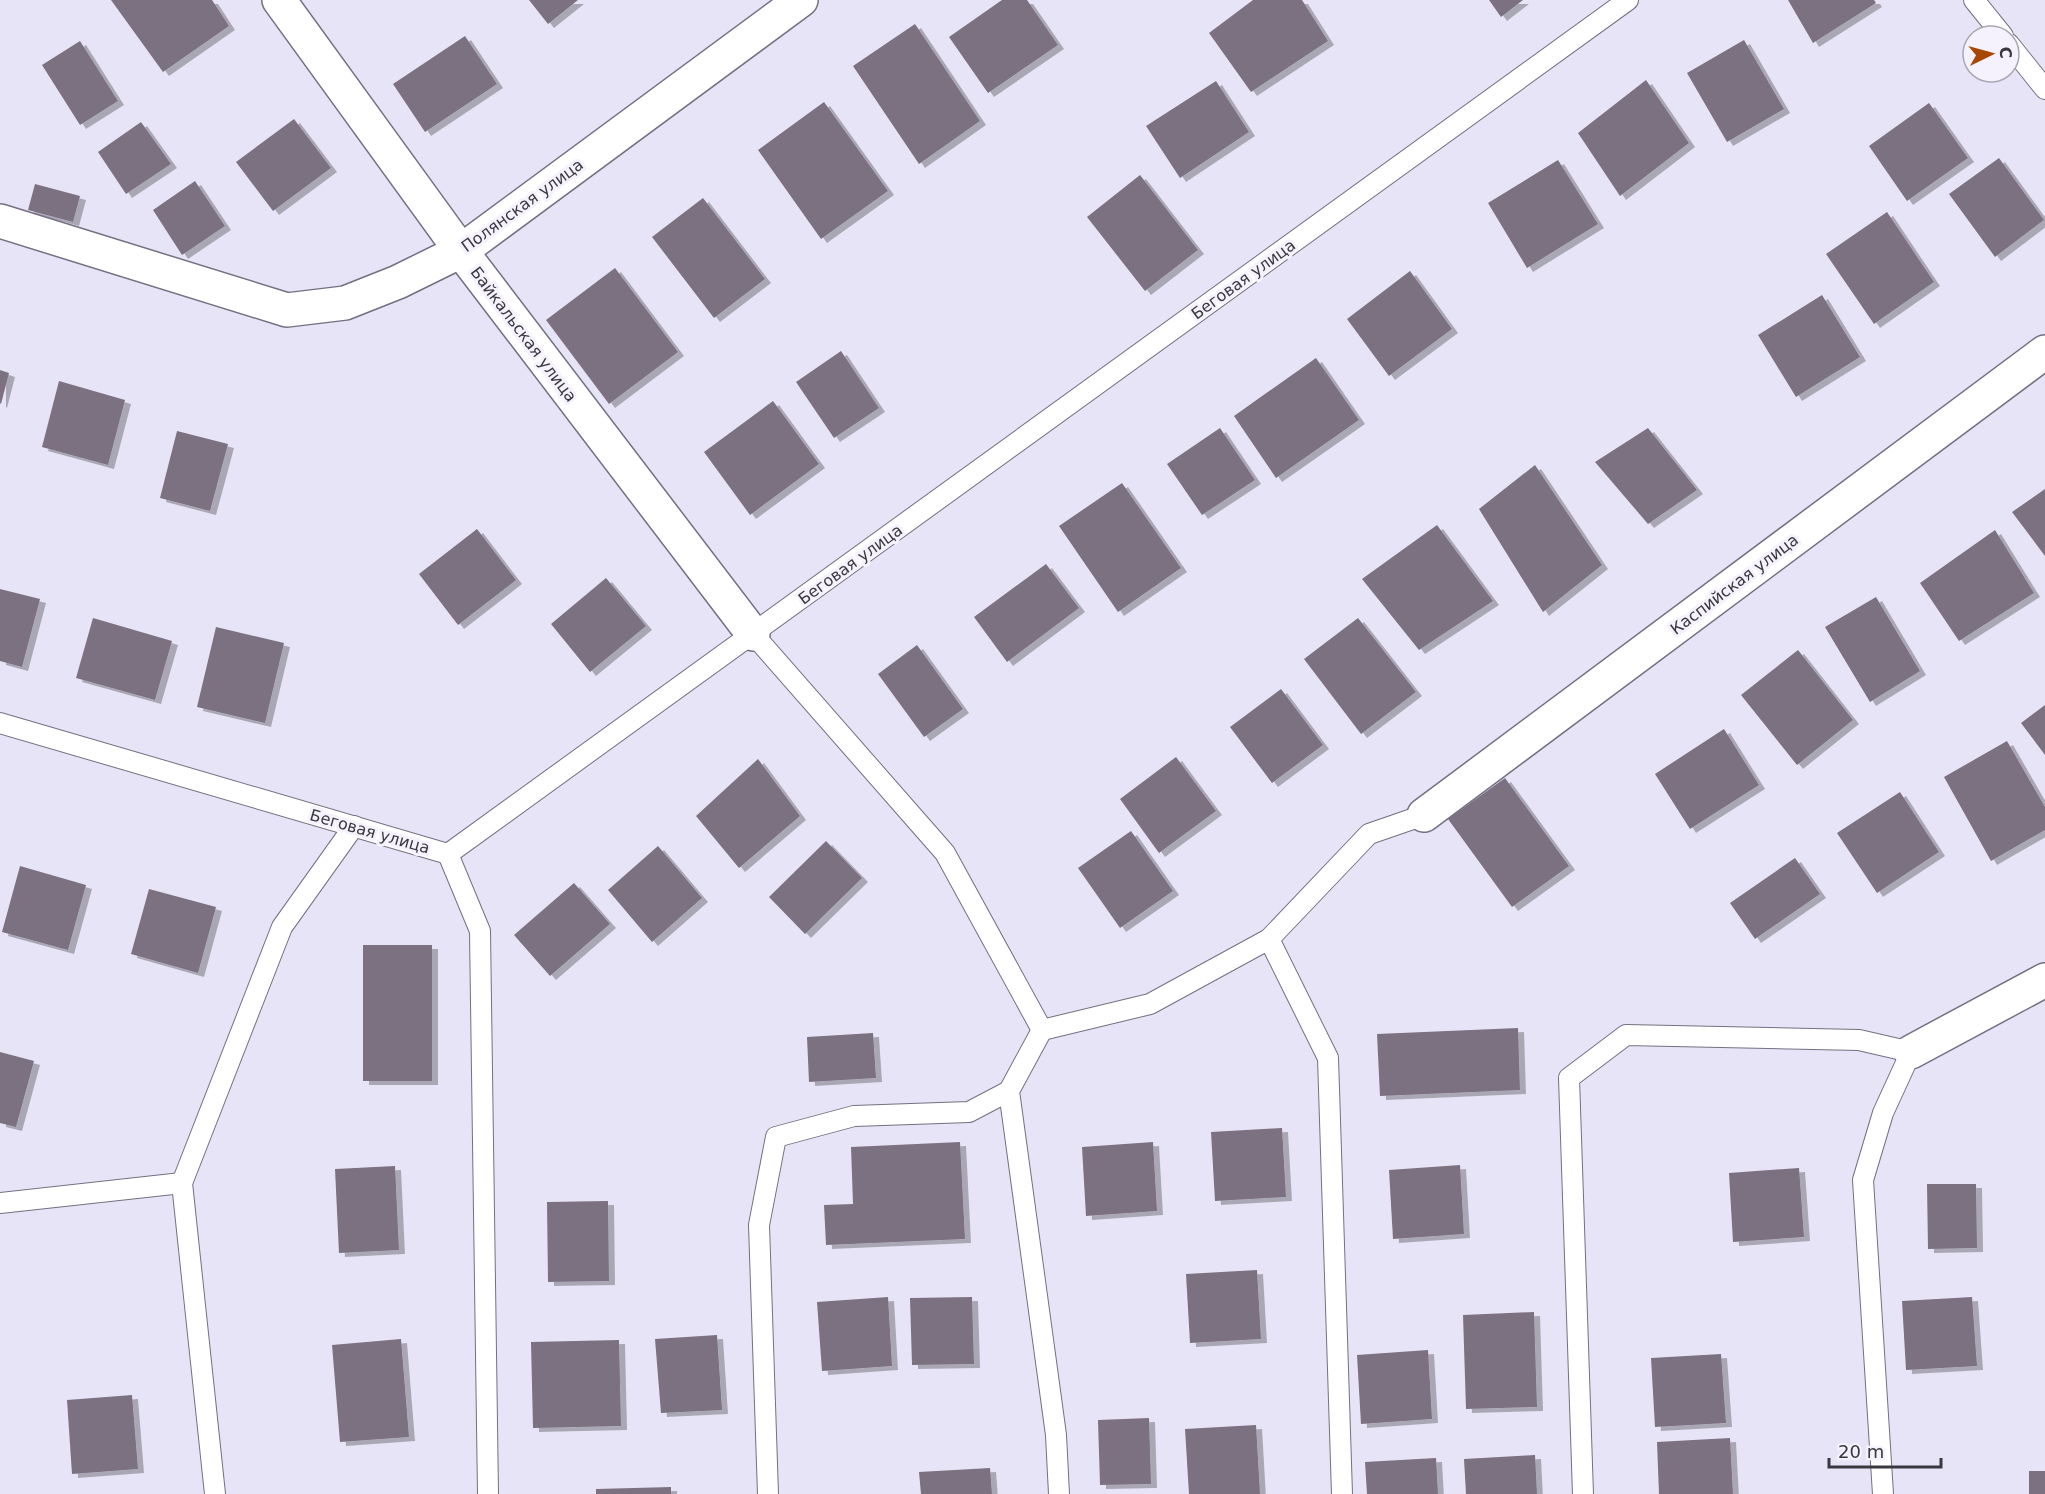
<svg xmlns="http://www.w3.org/2000/svg" width="2045" height="1494" viewBox="0 0 2045 1494" font-family="'DejaVu Sans',sans-serif">
	<style>
		.building { fill: #7c7180; filter: url(#shadow) }
		.lines { fill: none; stroke-linecap: round; stroke-linejoin: round }
		.service-casing { stroke: #747081; stroke-width: 22 }
		.minor-casing { stroke: #747081; stroke-width: 36 }
		.service { stroke: #fff; stroke-width: 20 }
		.minor { stroke: #fff; stroke-width: 33 }
		.labels { text-anchor: middle; stroke-width: 6; stroke-linejoin: round; paint-order: stroke }
		.street-label { font-size: 16px; fill: #39383f; stroke: #f5f2fe }
	</style>
	<defs>
		<filter id="shadow"><feDropShadow dx="6" dy="4" stdDeviation="0" flood-color="#0004"/></filter>
	</defs>
	<rect width="100%" height="100%" fill="#e8e4f7"/>
	<g class="building">
		<path d="M111,0H212L229,26L163,72Z"/>
		<path d="M529,0H578L548,24Z"/>
		<path d="M1002,0H1027L1058,45L988,93L949,37Z"/>
		<path d="M1253,0H1302L1328,41L1251,92L1209,33Z"/>
		<path d="M1489,0H1523L1501,17Z"/>
		<path d="M1788,0H1874L1876,3L1813,43Z"/>
		<path d="M915,24L980,121L919,164L853,66Z"/>
		<path d="M465,36L497,84L425,132L393,84Z"/>
		<path d="M1744,40L1784,109L1727,142L1687,73Z"/>
		<path d="M80,41L118,101L80,125L42,65Z"/>
		<path d="M1646,80L1689,143L1620,196L1578,133Z"/>
		<path d="M1216,81L1249,132L1180,178L1146,126Z"/>
		<path d="M824,102L888,191L821,239L758,150Z"/>
		<path d="M1929,103L1968,158L1907,201L1869,146Z"/>
		<path d="M294,119L331,168L273,211L236,162Z"/>
		<path d="M141,122L171,164L126,194L98,152Z"/>
		<path d="M1999,158L2044,220L1995,257L1949,194Z"/>
		<path d="M1558,160L1598,224L1527,268L1488,203Z"/>
		<path d="M1140,175L1198,250L1145,291L1087,217Z"/>
		<path d="M195,181L225,226L182,255L153,210Z"/>
		<path d="M35,184L80,196L73,222L28,210Z"/>
		<path d="M703,198L765,279L714,318L652,237Z"/>
		<path d="M1887,212L1934,282L1874,324L1826,254Z"/>
		<path d="M615,268L678,352L609,404L546,320Z"/>
		<path d="M1410,271L1452,329L1389,376L1347,319Z"/>
		<path d="M1822,295L1860,357L1796,397L1758,335Z"/>
		<path d="M841,351L879,408L834,438L796,382Z"/>
		<path d="M1316,358L1359,420L1276,478L1234,416Z"/>
		<path d="M0,370L9,373L1,404L0,403Z"/>
		<path d="M59,381L125,400L108,465L42,447Z"/>
		<path d="M773,401L819,464L750,515L704,452Z"/>
		<path d="M1220,428L1255,480L1202,515L1167,464Z"/>
		<path d="M1648,428L1697,490L1648,524L1595,462Z"/>
		<path d="M177,431L228,444L210,511L160,498Z"/>
		<path d="M1535,465L1602,565L1543,612L1479,509Z"/>
		<path d="M1122,483L1181,568L1118,612L1059,526Z"/>
		<path d="M2045,489V556L2012,512Z"/>
		<path d="M1437,525L1493,601L1419,650L1362,579Z"/>
		<path d="M477,529L516,580L458,625L419,574Z"/>
		<path d="M1995,530L2034,593L1959,641L1920,583Z"/>
		<path d="M1046,564L1079,608L1007,662L974,617Z"/>
		<path d="M606,578L646,626L590,672L551,624Z"/>
		<path d="M0,589L40,599L22,667L0,661Z"/>
		<path d="M1876,597L1920,671L1870,702L1825,627Z"/>
		<path d="M93,618L172,641L155,700L76,678Z"/>
		<path d="M1358,618L1416,692L1361,734L1304,659Z"/>
		<path d="M216,627L284,643L265,723L197,707Z"/>
		<path d="M917,645L963,709L924,737L878,674Z"/>
		<path d="M1798,650L1853,720L1797,765L1741,695Z"/>
		<path d="M1281,689L1323,745L1272,783L1230,727Z"/>
		<path d="M2045,705V755L2021,723Z"/>
		<path d="M1724,729L1759,785L1690,829L1655,774Z"/>
		<path d="M2007,741L2045,807V830L1991,861L1944,777Z"/>
		<path d="M1176,757L1216,811L1159,853L1120,799Z"/>
		<path d="M758,759L800,816L739,868L696,816Z"/>
		<path d="M1505,778L1569,866L1512,907L1448,819Z"/>
		<path d="M1900,792L1939,852L1877,893L1837,833Z"/>
		<path d="M1131,831L1173,891L1120,928L1078,868Z"/>
		<path d="M826,841L862,878L805,934L769,897Z"/>
		<path d="M658,846L702,898L652,942L608,890Z"/>
		<path d="M1795,858L1820,894L1755,939L1730,903Z"/>
		<path d="M20,866L86,885L68,950L2,932Z"/>
		<path d="M574,883L610,924L550,976L514,935Z"/>
		<path d="M149,889L216,907L198,973L131,954Z"/>
		<rect x="363" y="945" width="69" height="136"/>
		<path d="M1518,1028L1520,1090L1380,1096L1377,1034Z"/>
		<path d="M873,1033L876,1078L809,1082L807,1037Z"/>
		<path d="M0,1052L34,1061L16,1127L0,1123Z"/>
		<path d="M1282,1128L1286,1197L1215,1201L1211,1132Z"/>
		<path d="M960,1142L965,1239L826,1245L824,1205L853,1204L851,1147Z"/>
		<path d="M1153,1142L1157,1211L1086,1216L1082,1147Z"/>
		<path d="M1460,1165L1464,1234L1393,1239L1389,1170Z"/>
		<path d="M395,1166L399,1250L339,1253L335,1169Z"/>
		<path d="M1799,1168L1804,1237L1733,1242L1729,1173Z"/>
		<path d="M1927,1184H1976L1977,1248L1928,1249Z"/>
		<path d="M608,1201L609,1281L548,1282L547,1202Z"/>
		<path d="M1257,1270L1261,1339L1190,1343L1186,1274Z"/>
		<path d="M888,1297L892,1366L822,1371L817,1302Z"/>
		<path d="M972,1297L974,1364L912,1365L910,1298Z"/>
		<path d="M1972,1297L1977,1366L1906,1370L1902,1301Z"/>
		<path d="M1534,1312L1537,1407L1466,1409L1463,1315Z"/>
		<path d="M717,1335L722,1410L661,1413L655,1339Z"/>
		<path d="M401,1339L409,1437L340,1442L332,1345Z"/>
		<path d="M619,1340L621,1426L533,1428L531,1342Z"/>
		<path d="M1428,1350L1432,1419L1361,1424L1357,1355Z"/>
		<path d="M1721,1354L1726,1423L1655,1427L1651,1358Z"/>
		<path d="M132,1395L138,1469L72,1474L67,1400Z"/>
		<path d="M1149,1418L1151,1484L1100,1485L1098,1420Z"/>
		<path d="M1256,1425L1260,1494H1189L1185,1429Z"/>
		<path d="M1730,1438L1733,1494H1659L1657,1442Z"/>
		<path d="M1535,1455L1537,1494H1466L1464,1459Z"/>
		<path d="M1436,1458L1438,1494H1367L1365,1462Z"/>
		<path d="M990,1468L992,1494H921L919,1472Z"/>
		<rect x="2029" y="1471" width="16" height="23"/>
		<path d="M671,1487V1494H596V1489Z"/>
	</g>
	<g class="lines">
		<defs>
			<g id="service">
				<path d="M1974,0L2003,36"/>
				<path d="M2009,44L2045,89"/>
				<path d="M753,634L945,853L1042,1030L1150,1004L1269,939L1369,834L1424,815"/>
				<path d="M0,723L448,854L1628,0"/>
				<path d="M448,854L480,931L488,1494"/>
				<path d="M1269,939L1328,1058L1342,1494"/>
				<path d="M1042,1030L1009,1091L1056,1435L1059,1494"/>
				<path d="M0,1203L182,1183"/>
				<path d="M215,1494L182,1183L282,927L354,826"/>
				<path d="M768,1494L759,1225L776,1137L854,1116L969,1112L1009,1091"/>
				<path d="M1583,1494L1569,1078L1626,1035L1859,1040L1911,1052L1883,1113L1863,1180L1883,1494"/>
			</g>
			<g id="minor">
				<path d="M279,0L461,251L753,634"/>
				<path d="M0,221L287,310L345,303L398,282L461,251L801,0"/>
				<path d="M1424,815L2045,352"/>
				<path d="M1911,1052L2045,980"/>
			</g>
		</defs>
		<use href="#service" class="service-casing"/>
		<use href="#minor" class="minor-casing"/>
		<use href="#service" class="service"/>
		<use href="#minor" class="minor"/>
	</g>
	<g class="labels">
		<g class="street-label">
			<text transform="translate(522 205) rotate(-36)" y="6">Полянская улица</text>
			<text transform="translate(1243 279) rotate(-36)" y="6">Беговая улица</text>
			<text transform="translate(524 334) rotate(53)" y="6">Байкальская улица</text>
			<text transform="translate(850 564) rotate(-36)" y="6">Беговая улица</text>
			<text transform="translate(1734 584) rotate(-37)" y="6">Каспийская улица</text>
			<text transform="translate(370 831) rotate(16)" y="6">Беговая улица</text>
		</g>
	</g>
	<g transform="translate(1991 54) rotate(85)"><circle r="28" fill="#f5f2fe" stroke="#aaa8b2" stroke-width="1.5"/>
	<path d="M0-4.5L10 22L0 15L-10 22Z" fill="#a84700"/>
	<text y="-9" font-size="16" font-weight="bold" text-anchor="middle" fill="#39383f">С</text>
	</g>
	<path d="M1829 1458v9h112v-9" fill="none" stroke="#39383f" stroke-width="3"/>
	<text x="1838" y="1458" font-size="18" fill="#39383f" stroke="#f5f2fe" stroke-width="4.5" paint-order="stroke">20 m</text>
</svg>
